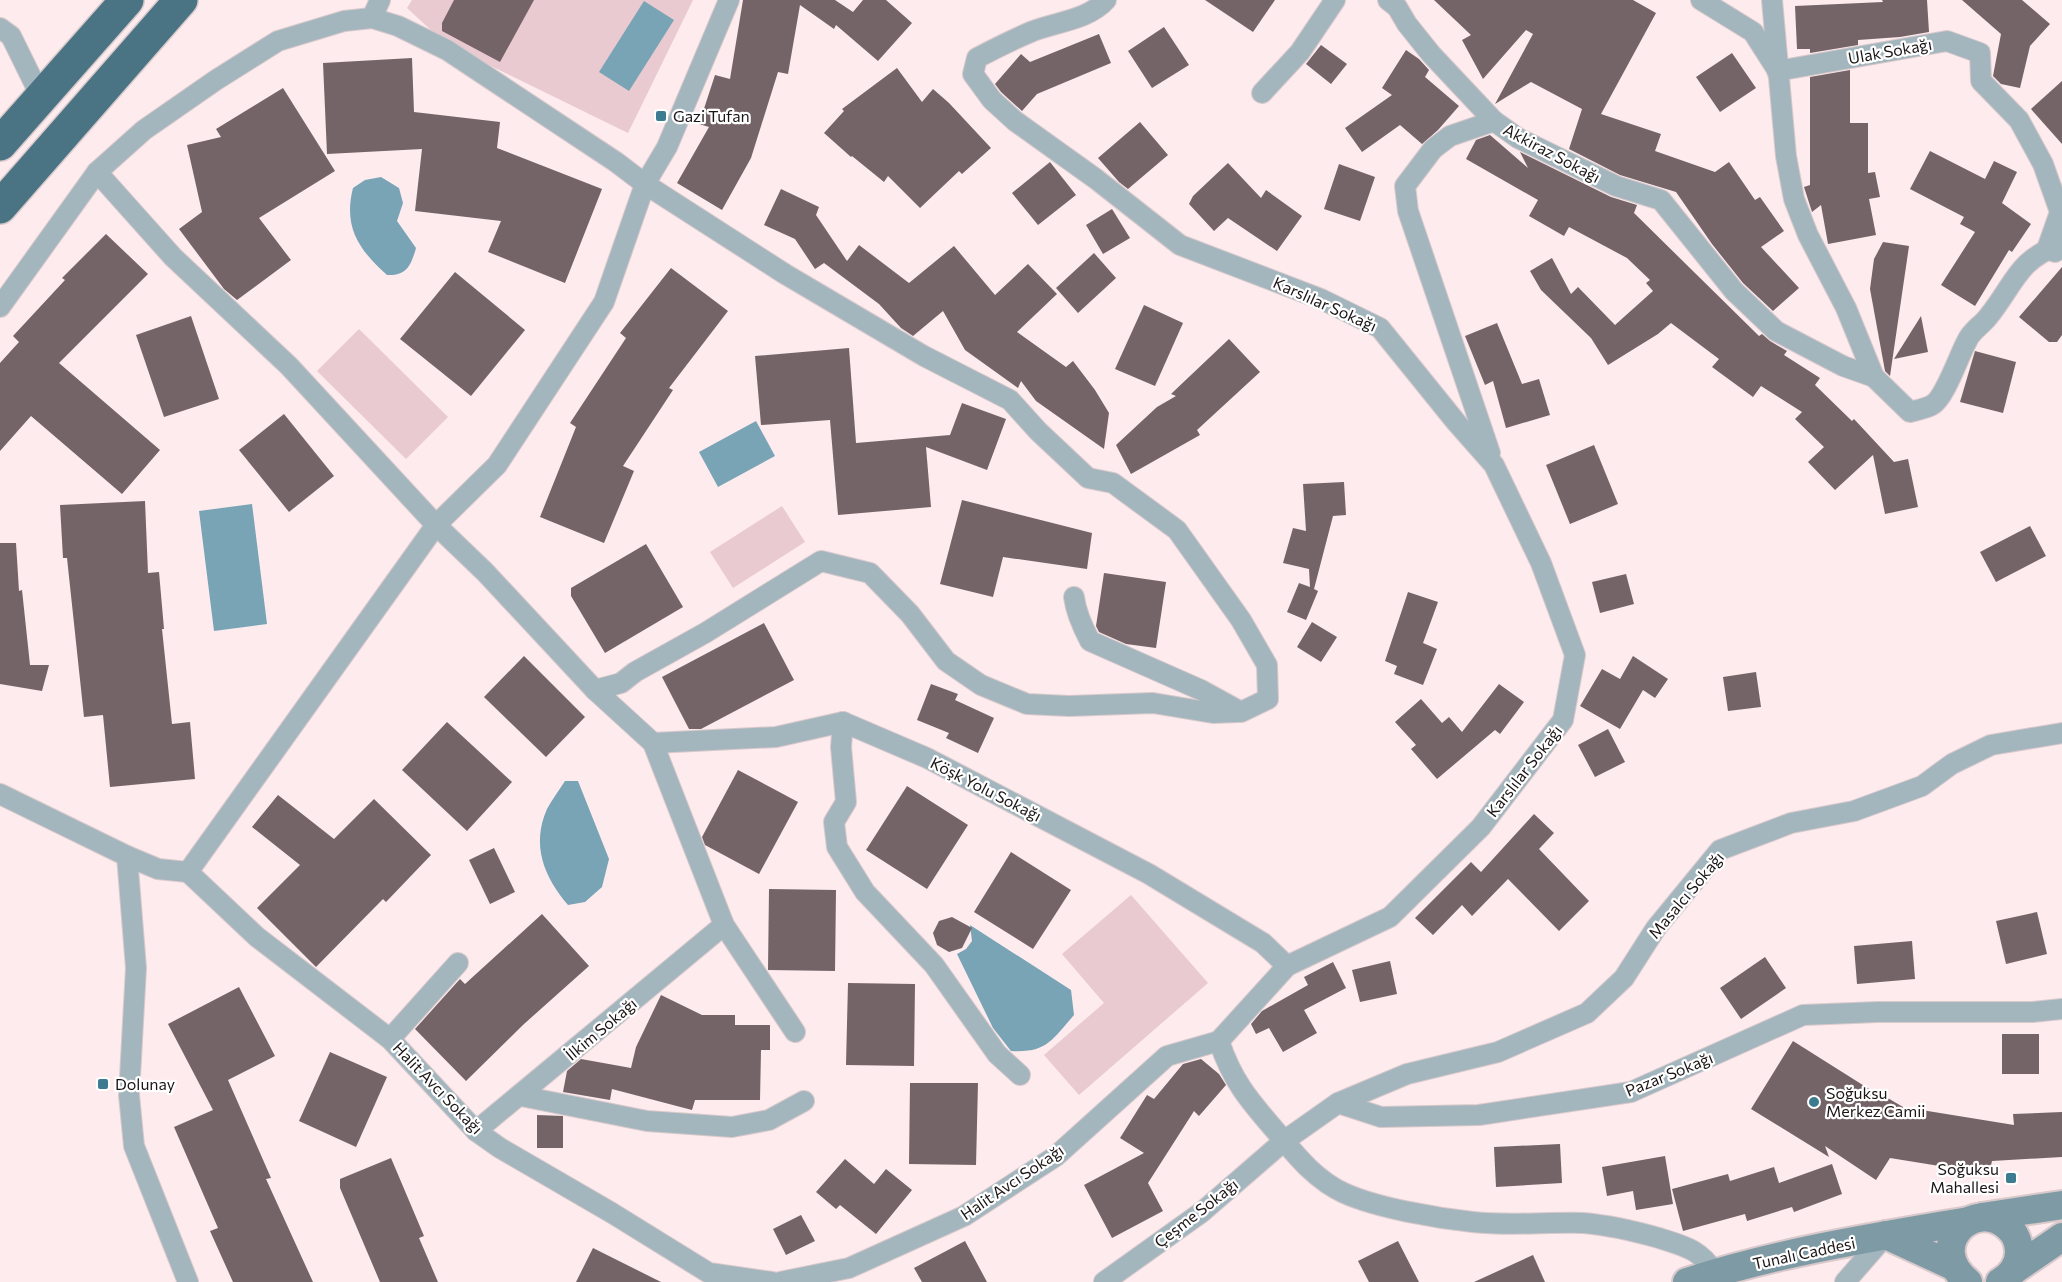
<svg xmlns="http://www.w3.org/2000/svg" width="2062" height="1282" viewBox="0 0 2062 1282" font-family="Commissioner,sans-serif">
	<style>
		.green { fill: #e9cad0 }
		.water { fill: #79a4b5 }
		.building { fill: #746467 }
		.lines { fill: none; stroke-linecap: round; stroke-linejoin: round }
		.street-casing { stroke: #d9c9cb; stroke-width: 22 }
		.secondary-casing { stroke: #d9c9cb; stroke-width: 32 }
		.highway-casing { stroke: #d9c9cb; stroke-width: 36 }
		.street { stroke: #a3b6be; stroke-width: 20 }
		.secondary { stroke: #7d9aa5; stroke-width: 28 }
		.highway { stroke: #4a7384; stroke-width: 33 }
		.poi-dot { fill: #3d7b91; stroke: #fff; stroke-width: 2 }
		.labels { text-anchor: middle; stroke-width: 4.5; stroke-linejoin: round; paint-order: stroke }
		.street-label { font-size: 16px; fill: #1b1516; stroke: #fff }
		.poi-label { font-size: 16px; fill: #1b1516; stroke: #fff; text-anchor: start }
	</style>
	<rect width="100%" height="100%" fill="#fdebee"/>
	<g class="green">
		<path d="M412,0H693L628,133L446,44L407,8Z"/>
		<path d="M359,329L448,417L406,459L317,371Z"/>
		<path d="M782,506L805,542L733,588L710,552Z"/>
		<path d="M1131,895L1208,983L1079,1095L1044,1055L1104,1003L1062,954Z"/>
	</g>
	<g class="water">
		<path d="M644,1L674,20L629,91L599,72Z"/>
		<path d="M381,177L399,188L403,203L397,221L416,248C411,265 407,276 387,275C359,250 343,227 353,188L365,180Z"/>
		<path d="M756,421L775,456L718,487L699,452Z"/>
		<path d="M252,504L267,624L214,631L199,511Z"/>
		<path d="M565,781H578L609,859L602,887L585,902L568,905C544,877 531,845 547,809C552,800 559,790 565,781Z"/>
		<path d="M970,925L1071,990L1074,1015C1052,1040 1047,1053 1011,1051L993,1028L957,954L966,949L972,941Z"/>
	</g>
	<g class="building">
		<path d="M454,0H534L500,62L442,31V23Z"/>
		<path d="M743,0H835L853,12L863,0H886L912,23L878,61L836,25L834,29L800,5L788,74L778,72L751,158L722,210L677,183L709,127L699,124L715,75L730,79Z"/>
		<path d="M1205,0H1275L1253,32Z"/>
		<path d="M1434,0H1633L1656,13L1601,114L1661,134L1655,151L1715,172L1729,162L1755,200L1760,197L1784,231L1761,247L1799,288L1773,311L1743,283L1712,244L1676,192L1620,175L1569,149L1582,109L1531,82L1495,104L1533,34L1526,30L1483,79L1462,40L1471,35Z"/>
		<path d="M1882,0H1927L1929,32L1900,37L1858,40V45L1810,53V49H1797L1795,6L1883,2Z"/>
		<path d="M1962,0H2022L2050,24L2030,46L2020,88L2001,84L1993,76L2001,34Z"/>
		<path d="M1164,27L1189,65L1152,88L1128,51Z"/>
		<path d="M1099,34L1111,63L1037,94L1022,111L1001,92L995,84L1021,54L1030,62Z"/>
		<path d="M1321,45L1347,64L1331,84L1306,64Z"/>
		<path d="M1406,50L1419,59L1429,70L1425,77L1459,106L1438,130L1422,144L1400,125L1362,152L1345,128L1392,95L1382,88Z"/>
		<path d="M1732,53L1756,88L1720,112L1696,77Z"/>
		<path d="M412,58L414,112L500,122L497,148L602,189L565,283L488,252L501,221L415,211L422,149L327,154L323,63Z"/>
		<path d="M897,68L922,102L933,89L949,103L991,148L962,174L959,171L920,208L888,176L884,182L852,156L851,157L824,133L844,111L842,109Z"/>
		<path d="M1850,70V123H1868V173L1875,172L1880,197L1869,199L1876,235L1828,244L1821,205L1812,212L1804,187L1810,185V77Z"/>
		<path d="M2062,81V144L2031,109Z"/>
		<path d="M283,88L335,171L259,218L291,260L237,300L224,289L179,229L202,212L187,145L221,137L216,129Z"/>
		<path d="M1140,122L1168,155L1128,189L1119,182L1098,158Z"/>
		<path d="M1490,135L1528,168L1520,152L1611,197L1637,205L1634,213L1759,336L1762,334L1770,341L1787,351L1784,355L1820,378L1815,385L1852,421L1854,419L1894,462L1908,459L1918,507L1885,514L1873,455L1835,490L1808,462L1824,447L1795,419L1802,412L1761,386L1753,397L1712,367L1719,359L1671,323L1658,334L1608,365L1591,338L1541,290L1530,271L1552,258L1571,294L1578,287L1615,325L1653,291L1646,283L1650,280L1627,258L1569,227L1564,236L1529,216L1538,200L1466,159L1476,140Z"/>
		<path d="M1930,151L1985,179L1994,161L2017,172L2002,203L2031,224L2012,252L2009,250L1975,306L1941,285L1975,232L1960,224L1964,217L1910,189Z"/>
		<path d="M1050,162L1076,195L1038,225L1012,193Z"/>
		<path d="M1228,163L1261,198L1266,190L1302,216L1277,251L1228,218L1214,231L1189,204L1193,196Z"/>
		<path d="M1339,164L1375,177L1360,221L1324,209Z"/>
		<path d="M781,189L819,207L816,215L847,261L859,245L909,283L954,246L995,295L1028,264L1057,294L1017,332L1066,367L1073,361L1095,390L1109,413L1104,449L1036,401L1021,381L1018,388L965,350L943,311L913,336L901,328L879,304L824,263L815,269L795,239L764,225Z"/>
		<path d="M1112,209L1130,238L1103,254L1086,225Z"/>
		<path d="M106,234L148,274L59,363L160,450L122,494L31,416L0,451V363L19,342L13,336L65,280L62,278Z"/>
		<path d="M1883,242L1909,246L1890,376L1885,371L1870,289L1874,259Z"/>
		<path d="M1094,253L1116,278L1078,313L1056,288Z"/>
		<path d="M2062,267V335L2057,342H2049L2019,317Z"/>
		<path d="M671,268L728,311L669,388L673,390L623,466L634,471L604,543L540,517L576,427L570,423L626,338L620,333Z"/>
		<path d="M455,272L525,330L471,396L400,339Z"/>
		<path d="M1144,305L1183,323L1155,386L1115,369Z"/>
		<path d="M191,316L219,399L164,417L136,335Z"/>
		<path d="M1921,316L1928,352L1894,359Z"/>
		<path d="M1497,323L1522,384L1539,379L1550,415L1506,428L1493,381L1485,385L1465,336Z"/>
		<path d="M1229,339L1260,372L1197,430L1200,435L1131,474L1116,445L1157,407L1176,396L1171,394Z"/>
		<path d="M849,348L856,443L950,435L962,403L1006,419L987,470L926,447L931,507L838,515L830,420L761,425L755,356Z"/>
		<path d="M1975,351L2016,362L2003,413L1960,402Z"/>
		<path d="M284,414L334,476L289,512L239,450Z"/>
		<path d="M1594,445L1618,504L1570,524L1546,465Z"/>
		<path d="M1344,482L1346,515L1333,516L1314,589L1318,591L1306,620L1287,612L1299,583L1310,587L1309,569L1283,563L1293,528L1306,531L1303,484Z"/>
		<path d="M962,500L1092,533L1087,569L1003,557L993,597L940,584Z"/>
		<path d="M145,501L148,573L159,572L164,629H162L172,724L190,722L195,779L110,787L103,715L84,717L67,558H63L60,505Z"/>
		<path d="M2030,526L2046,556L1996,582L1980,552Z"/>
		<path d="M0,543H16L19,591L22,590L30,665H49L42,691L0,684Z"/>
		<path d="M646,544L683,607L605,653L571,596V588Z"/>
		<path d="M1104,573L1166,582L1156,648L1126,644L1099,632L1096,626Z"/>
		<path d="M1626,574L1634,604L1600,613L1592,582Z"/>
		<path d="M1408,592L1438,602L1423,643L1437,649L1423,685L1394,674L1397,666L1385,661Z"/>
		<path d="M1312,622L1337,637L1321,662L1297,647Z"/>
		<path d="M764,623L794,680L701,729H689L662,677Z"/>
		<path d="M524,656L585,717L546,757L484,697Z"/>
		<path d="M1633,656L1668,679L1655,698L1643,690L1620,729L1580,706L1602,669L1620,679Z"/>
		<path d="M1756,672L1761,707L1728,711L1723,677Z"/>
		<path d="M931,684L958,694L955,700L994,718L978,753L946,738L949,733L917,720Z"/>
		<path d="M1499,684L1524,702L1500,734L1495,730L1437,779L1411,749L1416,745L1395,722L1421,699L1442,723L1449,717L1462,732Z"/>
		<path d="M447,722L512,782L467,831L402,770Z"/>
		<path d="M1608,729L1625,762L1595,777L1578,745Z"/>
		<path d="M738,770L798,802L759,874L705,845L702,837Z"/>
		<path d="M907,786L968,825L927,889L866,850Z"/>
		<path d="M278,795L334,839L374,799L431,855L386,902L383,899L316,967L257,908L300,865L252,827Z"/>
		<path d="M1534,814L1554,833L1539,849L1589,901L1559,931L1508,879L1472,916L1462,905L1433,935L1415,918L1471,862L1481,872Z"/>
		<path d="M494,848L515,892L490,904L469,860Z"/>
		<path d="M1011,852L1071,890L1033,949L974,912Z"/>
		<path d="M769,889L836,890L835,971L768,970Z"/>
		<path d="M2037,912L2047,954L2006,964L1996,921Z"/>
		<path d="M542,914L589,966L524,1024L466,1081L415,1029L460,979L465,984Z"/>
		<path d="M952,917L972,928L962,948L949,952L937,945L933,933L939,921Z"/>
		<path d="M1912,941L1915,979L1857,984L1854,946Z"/>
		<path d="M1765,957L1786,988L1741,1019L1720,988Z"/>
		<path d="M1390,961L1397,994L1360,1002L1352,970Z"/>
		<path d="M1333,962L1346,988L1304,1010L1317,1033L1283,1052L1269,1028L1256,1034L1251,1024L1262,1011L1308,985L1304,977Z"/>
		<path d="M848,983L915,984L914,1066L846,1065Z"/>
		<path d="M239,987L275,1056L228,1080L271,1178L266,1179L313,1282H233L210,1231L218,1228L174,1127L213,1110L168,1024Z"/>
		<path d="M661,995L702,1015H735V1025H770V1050H761L760,1100H695L692,1110L612,1089L610,1100L563,1092L567,1071L581,1059L631,1068L636,1047Z"/>
		<rect x="2002" y="1034" width="37" height="40"/>
		<path d="M1793,1041L1885,1099L1886,1097L1903,1107L2014,1125L2013,1114L2062,1112V1157L1992,1161L1989,1174L1890,1158L1876,1180L1825,1146L1829,1157L1751,1109Z"/>
		<path d="M330,1052L387,1077L356,1147L299,1121Z"/>
		<path d="M1201,1059L1219,1074L1226,1085L1199,1116L1194,1111L1148,1183L1163,1211L1112,1238L1084,1185L1144,1153L1120,1138L1147,1095L1154,1099L1183,1064Z"/>
		<path d="M910,1083H978L976,1165L909,1164Z"/>
		<path d="M537,1115L563,1116V1148H537Z"/>
		<path d="M1560,1144L1562,1183L1496,1187L1494,1147Z"/>
		<path d="M1665,1156L1673,1204L1636,1210L1633,1191L1607,1196L1602,1167Z"/>
		<path d="M391,1158L424,1236L419,1238L438,1282H380L340,1188V1179Z"/>
		<path d="M845,1159L874,1184L886,1169L912,1190L876,1234L840,1205L836,1209L816,1192Z"/>
		<path d="M1832,1164L1842,1194L1794,1212L1792,1207L1747,1221L1745,1214L1683,1231L1672,1189L1728,1174L1730,1181L1774,1167L1779,1183Z"/>
		<path d="M801,1215L815,1241L786,1255L773,1229Z"/>
		<path d="M965,1241L987,1282H922L914,1268Z"/>
		<path d="M1398,1241L1419,1282H1369L1358,1261Z"/>
		<path d="M593,1248L661,1282H576Z"/>
		<path d="M1533,1255L1545,1282H1474Z"/>
	</g>
	<g class="lines">
		<defs>
			<g id="street">
				<path d="M1106,0C1088,20 1056,22 1033,31C1014,39 996,48 977,58L973,74L992,100L1015,121L1096,179L1180,245L1321,299L1380,328L1456,422L1494,465L1541,563L1575,655L1563,720L1481,827L1390,917L1287,966L1219,1041C1232,1080 1248,1099 1274,1129C1295,1154 1314,1179 1344,1193C1377,1208 1436,1218 1473,1222C1509,1226 1547,1222 1583,1223C1609,1225 1634,1231 1659,1238C1684,1246 1700,1249 1715,1273"/>
				<path d="M1388,0L1397,7L1407,24L1431,54L1494,121"/>
				<path d="M1701,0L1753,32L1776,68"/>
				<path d="M1772,0L1786,156L1794,199L1808,235L1846,308L1874,377L1910,412C1916,410 1925,409 1932,405C1945,398 1959,355 1967,341C1971,331 1982,325 1988,317C2015,284 2017,259 2062,244"/>
				<path d="M372,18L380,0"/>
				<path d="M0,28L11,36L41,97"/>
				<path d="M1777,71L1947,41L1980,53L1981,81L2019,120L2043,164L2060,212L2047,249L2055,252"/>
				<path d="M1262,93L1300,52L1335,0"/>
				<path d="M97,172L173,257L289,366L436,525L485,572L595,690L621,683L635,672L705,633L821,561L870,573L910,614L946,661L981,685L1027,704L1069,706L1153,703L1213,713L1238,712"/>
				<path d="M0,307L97,172L144,130L216,80L278,41L344,21L372,18L398,26L447,50L616,162L645,184L785,274L924,356L1010,400L1038,431L1088,478L1113,483L1177,530L1241,620L1267,665L1268,699L1241,712L1201,690L1090,641C1082,626 1076,613 1074,597"/>
				<path d="M1490,453L1408,211L1405,186L1433,149L1450,136L1494,121L1518,138L1616,186L1661,200L1734,291L1776,331L1843,366L1874,377"/>
				<path d="M595,690L653,743L724,925L795,1032"/>
				<path d="M843,722L841,747L846,802L834,822L837,847L865,892L934,965L997,1054L1020,1075"/>
				<path d="M653,743L776,737L843,722L927,758L1149,874L1263,943L1287,966"/>
				<path d="M0,794L127,856L158,869L188,872"/>
				<path d="M127,856L136,968L129,1095L134,1146L188,1282"/>
				<path d="M188,872L436,525L497,465L604,302L645,184L667,147L729,0"/>
				<path d="M188,872L257,937L390,1039L476,1131L500,1148L612,1213L709,1273L772,1282"/>
				<path d="M390,1039L458,963"/>
				<path d="M521,1096L647,1121L732,1127L769,1120L804,1101"/>
				<path d="M1338,1103L1407,1074L1498,1052L1587,1013L1624,978L1656,928L1720,850L1791,823L1854,811L1922,786L1952,764L1991,745L2062,733"/>
				<path d="M476,1131L724,925"/>
				<path d="M780,1282L849,1268L964,1216L1056,1156L1167,1056L1219,1041"/>
				<path d="M1104,1282L1202,1212L1284,1141L1338,1103L1381,1117L1479,1115L1631,1092L1803,1015L1878,1012H2032L2062,1009"/>
				<path d="M1845,1282L1886,1235"/>
			</g>
			<g id="secondary">
				<path d="M1982,1217L2062,1205"/>
				<path d="M1886,1235L1953,1266"/>
				<path d="M2014,1270L2062,1237"/>
				<path d="M1687,1282C1778,1252 1875,1237 1969,1221"/>
				<path d="M1968,1282C1924,1246 1974,1196 2008,1227C2015,1233 2019,1243 2019,1252C2019,1265 2012,1275 2000,1282"/>
			</g>
			<g id="highway">
				<path d="M0,144L127,0"/>
				<path d="M0,207L181,0"/>
			</g>
		</defs>
		<use href="#street" class="street-casing"/>
		<use href="#secondary" class="secondary-casing"/>
		<use href="#highway" class="highway-casing"/>
		<use href="#street" class="street"/>
		<use href="#secondary" class="secondary"/>
		<use href="#highway" class="highway"/>
	</g>
	<g class="poi-dot">
		<rect x="655" y="110" width="12" height="12" rx="3"/>
		<rect x="97" y="1078" width="12" height="12" rx="3"/>
		<circle cx="1814" cy="1102" r="6"/>
		<rect x="2005" y="1172" width="12" height="12" rx="3"/>
	</g>
	<g class="labels">
		<g class="street-label">
			<text transform="translate(1890 51) rotate(-10)" y="6">Ulak Sokağı</text>
			<text transform="translate(1552 153) rotate(28)" y="6">Akkiraz Sokağı</text>
			<text transform="translate(1325 304) rotate(24)" y="6">Karslılar Sokağı</text>
			<text transform="translate(1524 771) rotate(-52)" y="6">Karslılar Sokağı</text>
			<text transform="translate(986 789) rotate(27)" y="6">Köşk Yolu Sokağı</text>
			<text transform="translate(1686 895) rotate(-50)" y="6">Masalcı Sokağı</text>
			<text transform="translate(601 1029) rotate(-40)" y="6">İlkim Sokağı</text>
			<text transform="translate(1669 1074) rotate(-22)" y="6">Pazar Sokağı</text>
			<text transform="translate(438 1088) rotate(46)" y="6">Halit Avcı Sokağı</text>
			<text transform="translate(1012 1182) rotate(-34)" y="6">Halit Avcı Sokağı</text>
			<text transform="translate(1196 1213) rotate(-38)" y="6">Çeşme Sokağı</text>
			<text transform="translate(1804 1253) rotate(-12)" y="6">Tunalı Caddesi</text>
		</g>
		<g class="poi-label">
			<text x="673" y="122">Gazi Tufan</text>
			<text x="115" y="1090">Dolunay</text>
			<text x="1826" y="1099">Soğuksu<tspan x="1826" dy="18">Merkez Camii</tspan></text>
			<text x="1999" y="1175" text-anchor="end">Soğuksu<tspan x="1999" dy="18">Mahallesi</tspan></text>
		</g>
	</g>
</svg>
